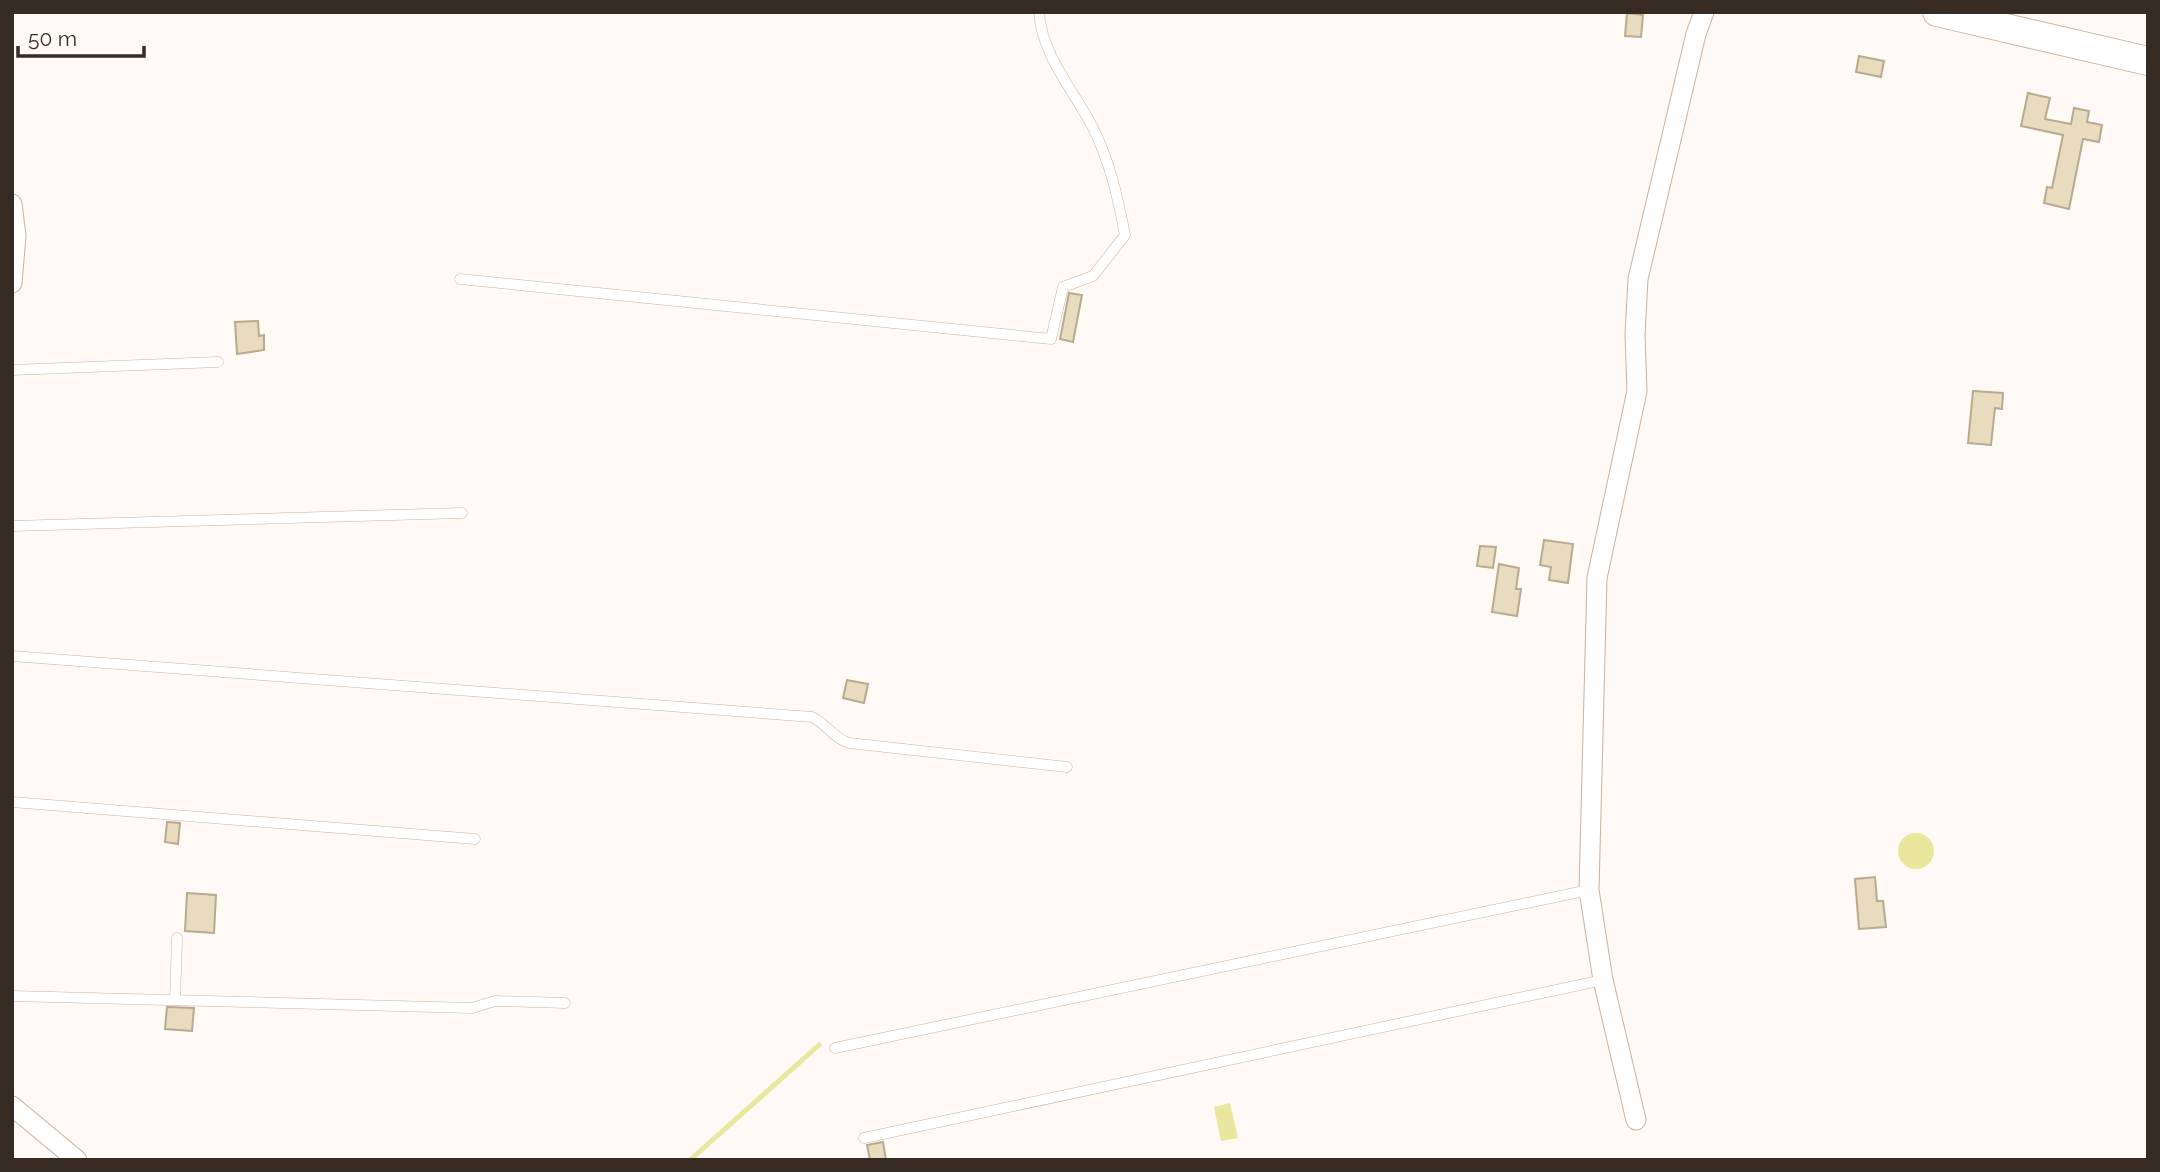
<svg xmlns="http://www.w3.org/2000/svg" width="2160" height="1172" viewBox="0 0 2160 1172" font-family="Raleway,sans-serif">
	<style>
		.water { fill: #e9e69d }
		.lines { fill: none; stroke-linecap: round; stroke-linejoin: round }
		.stream { stroke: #e9e69d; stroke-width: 5 }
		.building { fill: #e9dbbd; stroke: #b8aa8e; stroke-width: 2 }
		.service-casing { stroke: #cbb19c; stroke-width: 11 }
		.minor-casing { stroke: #cbb19c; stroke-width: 21 }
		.secondary-casing { stroke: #cbb19c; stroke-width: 30 }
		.service { stroke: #fff; stroke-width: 10 }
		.minor { stroke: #fff; stroke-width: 19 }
		.secondary { stroke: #fff; stroke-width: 28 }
	</style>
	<rect width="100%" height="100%" fill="#fef9f4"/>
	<g class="water">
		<circle cx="1916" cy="851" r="18"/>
		<path d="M1230,1103L1238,1138L1221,1141L1214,1107Z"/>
	</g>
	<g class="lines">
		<path class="stream" d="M690,1160L819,1045"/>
	</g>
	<g class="building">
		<path d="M1627,13L1643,15L1641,37L1625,36Z"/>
		<path d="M1859,56L1884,61L1881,77L1856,72Z"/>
		<path d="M2028,93L2050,98L2045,119L2071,124L2074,108L2089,111L2087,122L2102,125L2099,142L2083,139L2069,209L2044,203L2047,187L2052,188L2063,135L2021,126Z"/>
		<path d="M1069,293L1082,295L1073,342L1060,339Z"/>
		<path d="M258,321L259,336L264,335V350L237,354L235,322Z"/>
		<path d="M1973,391L2003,393L2002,409L1995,408L1991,445L1968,443Z"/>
		<path d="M1544,540L1573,544L1568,583L1549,580L1551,567L1540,565Z"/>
		<path d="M1480,546L1496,547L1493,568L1477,566Z"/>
		<path d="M1499,564L1519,568L1516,589H1521L1517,616L1492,612Z"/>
		<path d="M847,680L868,684L864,703L843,698Z"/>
		<path d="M167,822L180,823L178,844L165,842Z"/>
		<path d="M1875,877L1877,901H1883L1886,927L1859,929L1855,879Z"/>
		<path d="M187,893L216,895L214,933L185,931Z"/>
		<path d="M167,1007L194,1008L192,1031L165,1029Z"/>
		<path d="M883,1142L886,1160H870L867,1145Z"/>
	</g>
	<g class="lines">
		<defs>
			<g id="service">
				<path d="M460,279L1051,339L1063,287L1093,276L1125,235C1118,198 1110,162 1093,128C1074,90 1042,57 1039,12"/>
				<path d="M12,370L218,362"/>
				<path d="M12,526L462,513"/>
				<path d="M12,656L812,717C827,724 833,738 849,743L1067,767"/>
				<path d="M12,802L475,839"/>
				<path d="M12,996L472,1008L495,1001L565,1003"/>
				<path d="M175,1000L177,938"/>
				<path d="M835,1048L1589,890"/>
				<path d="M864,1138L1603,980"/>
			</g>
			<g id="minor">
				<path d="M12,204L16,236L12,283"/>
				<path d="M12,1106L77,1160"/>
				<path d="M1636,1120L1603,980L1589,890L1597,578L1637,391L1635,335L1638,279L1696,34L1704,12"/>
			</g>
			<path id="secondary" d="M1937,12L2148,61"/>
		</defs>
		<use href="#service" class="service-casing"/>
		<use href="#minor" class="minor-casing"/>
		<use href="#secondary" class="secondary-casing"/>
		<use href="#service" class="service"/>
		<use href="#minor" class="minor"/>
		<use href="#secondary" class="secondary"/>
	</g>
	<rect width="2160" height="1172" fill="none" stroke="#352b23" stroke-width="28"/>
	<path d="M18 46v10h126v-10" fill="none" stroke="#352b23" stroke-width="3.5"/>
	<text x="28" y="46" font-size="21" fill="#352b23" stroke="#fef9f4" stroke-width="5" paint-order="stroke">50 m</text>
</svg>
